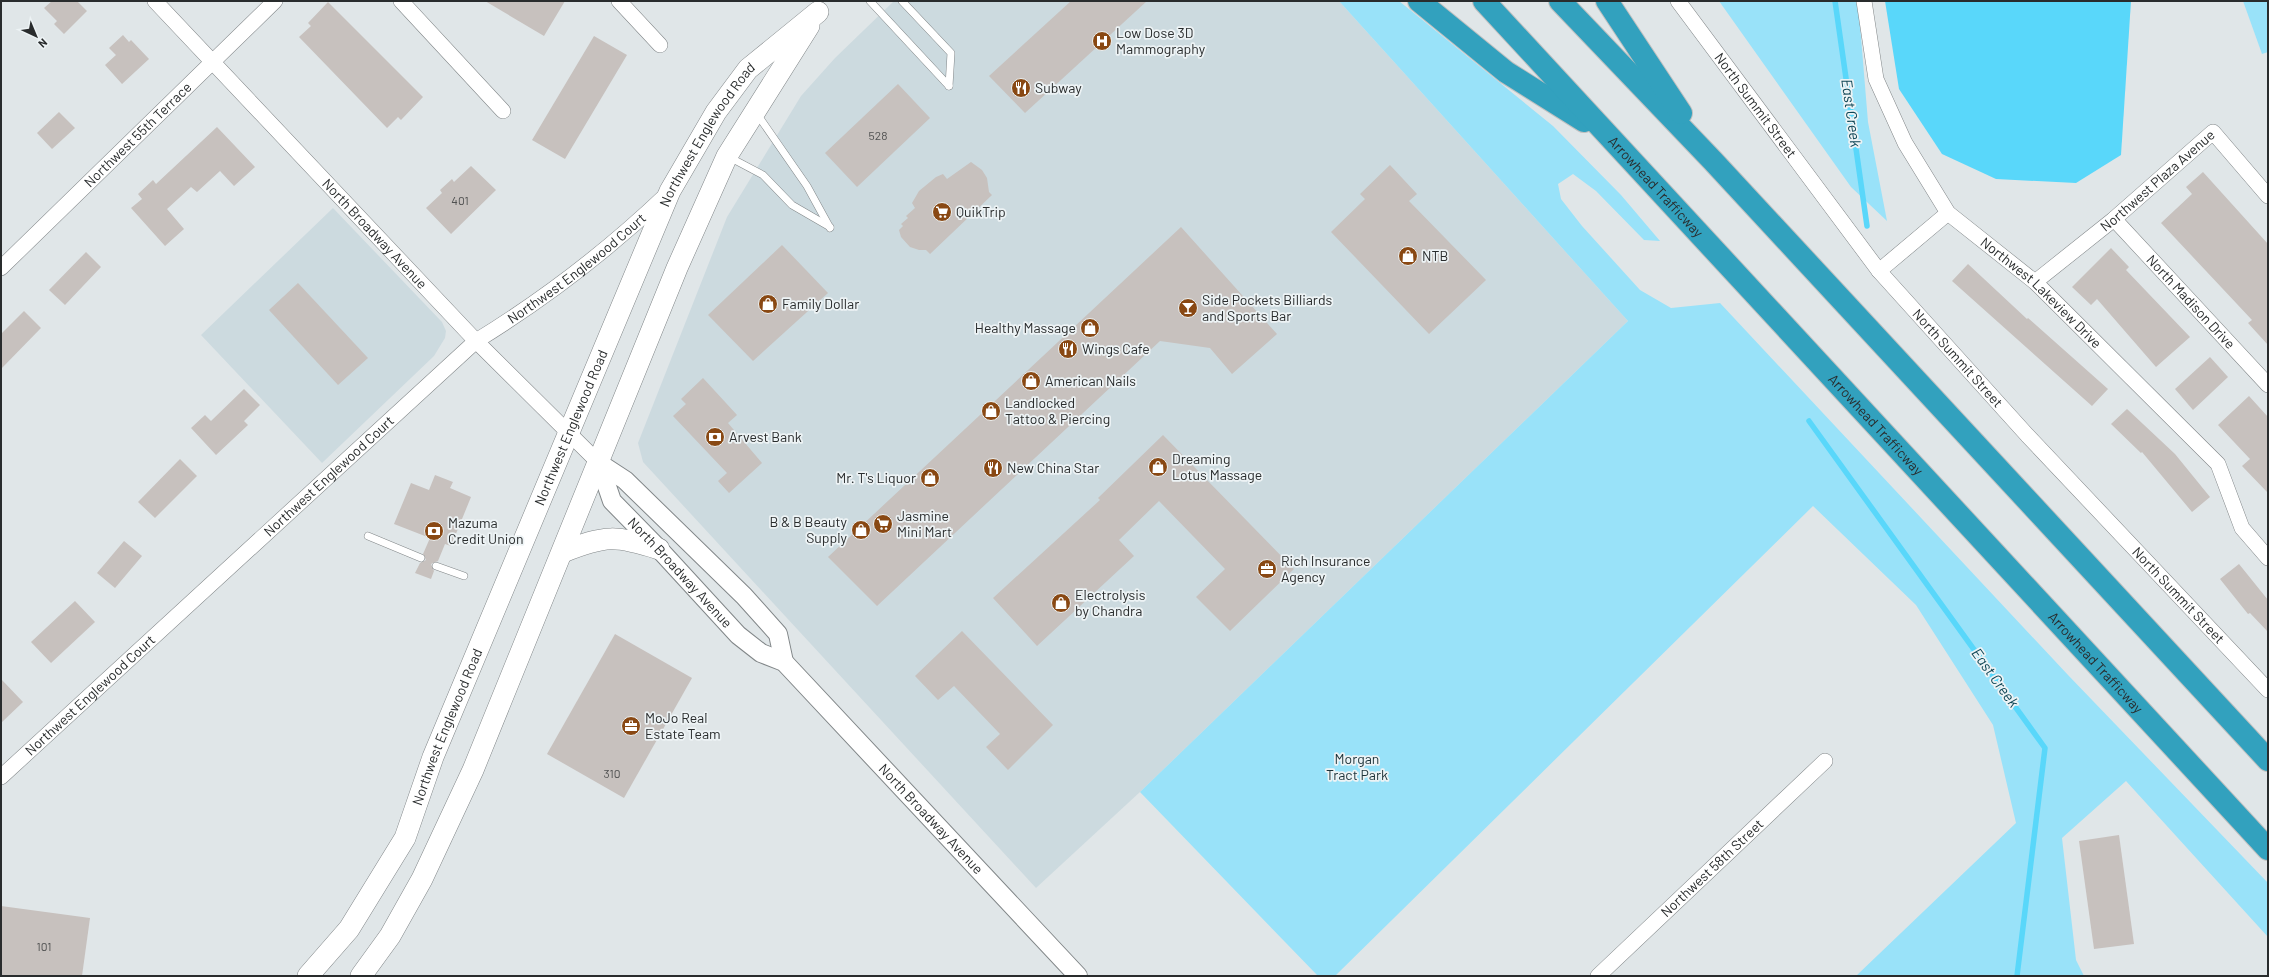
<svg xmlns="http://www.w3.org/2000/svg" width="2269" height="977" viewBox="0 0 2269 977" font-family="Barlow,sans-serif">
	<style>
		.built { fill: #ccdadf }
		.green { fill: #99e2f9 }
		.water { fill: #59d7fa }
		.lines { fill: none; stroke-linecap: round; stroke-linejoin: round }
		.stream { stroke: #59d7fa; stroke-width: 5.5 }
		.building { fill: #c7c1be }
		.service-casing { stroke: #818688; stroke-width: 8 }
		.minor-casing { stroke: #818688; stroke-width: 16 }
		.tertiary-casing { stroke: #818688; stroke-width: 20 }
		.secondary-casing { stroke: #818688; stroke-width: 22 }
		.motorway-casing { stroke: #bfc0c0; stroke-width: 24 }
		.service { stroke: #fff; stroke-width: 7 }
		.minor { stroke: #fff; stroke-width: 15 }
		.tertiary { stroke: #fff; stroke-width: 18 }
		.secondary { stroke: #fff; stroke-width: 21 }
		.motorway { stroke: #32a1be; stroke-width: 22 }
		.labels { text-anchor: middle; stroke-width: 3.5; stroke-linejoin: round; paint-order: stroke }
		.number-label { font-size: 12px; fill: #505151 }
		.poi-label { font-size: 14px; fill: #292c2d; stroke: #edf3f5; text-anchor: start }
		.street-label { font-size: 14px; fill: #292c2d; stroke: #edf3f5 }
		.park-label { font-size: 14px; fill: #1c3239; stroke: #edf3f5 }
		.water-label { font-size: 15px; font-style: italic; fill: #0e4655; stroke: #edf3f5 }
	</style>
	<rect width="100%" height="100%" fill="#e0e6e8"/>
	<g class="built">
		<path d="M894,1H1339L1628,321L1140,792L1036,888L643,462L638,443L727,217L801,96L835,58Z"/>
		<path d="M333,208L442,322L446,331L445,338L434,356L322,463L201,335Z"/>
	</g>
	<g class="green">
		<path d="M1339,1H1399L1553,126L1621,195L1660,241L1644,240L1596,191L1573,174L1558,184L1561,199L1582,226L1640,290L1671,308L1720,303L2068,675L2268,883V937L2126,781L2062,838L2076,960L2084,976H1856L2016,823L1993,725L1916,605L1813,506L1335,976H1318L1140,792L1628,321Z"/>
		<path d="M1719,1H1858L1868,122L1887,221L1851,187Z"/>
		<path d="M2243,1H2268V52L2262,54Z"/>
	</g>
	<path class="water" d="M1885,1H2131L2121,155L2076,183L1996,179L1942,154L1899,89Z"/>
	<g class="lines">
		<g class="stream">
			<path d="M1835,1L1867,226"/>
			<path d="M1809,421L2045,748L2017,976"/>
		</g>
	</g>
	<g class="building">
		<path d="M52,1H77L87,11L64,34L54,24L57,21L44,8Z"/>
		<path d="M485,1H565L544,36Z"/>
		<path d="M1071,1H1147L1025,113L989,76Z"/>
		<path d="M328,2L423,97L401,120L398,117L387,128L299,37L311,26L308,23Z"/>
		<path d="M123,35L129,42L131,40L149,59L122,84L105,65L116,55L109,48Z"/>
		<path d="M594,36L627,55L565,159L532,140Z"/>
		<path d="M898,84L930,118L857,187L825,153Z"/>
		<path d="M59,112L75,128L52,149L37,133Z"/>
		<path d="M217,127L255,167L234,186L220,171L197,192L191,187L167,209L184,229L165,246L131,208L142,199L138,194L153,180L156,184Z"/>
		<path d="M971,162L982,170L987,178L989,192L992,195L930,254L926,250H919L910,247L901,237L899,230L903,226L901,224L908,218L906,216L915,208L912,203L919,191L936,177L943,174L947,179Z"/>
		<path d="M1390,165L1417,194L1409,201L1486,280L1429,334L1331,232L1365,199L1360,194Z"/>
		<path d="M471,166L496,190L451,234L426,208L442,193L440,190L452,179L454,182Z"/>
		<path d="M2203,172L2268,244V345L2248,323L2252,320L2161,223L2192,194L2186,187Z"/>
		<path d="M1181,227L1277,334L1232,374L1210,348L1160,341L877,606L828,557Z"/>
		<path d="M782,245L828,293L753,361L708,315Z"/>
		<path d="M2111,248L2129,267L2126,270L2190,337L2156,367L2097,299L2091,305L2072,287Z"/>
		<path d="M86,252L101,267L65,305L49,290Z"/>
		<path d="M1968,264L2027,319L2028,318L2108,389L2092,406L1952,281Z"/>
		<path d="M298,283L368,358L338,385L269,310Z"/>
		<path d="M24,311L41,328L1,369V334Z"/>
		<path d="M2210,357L2228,377L2193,410L2175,389Z"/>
		<path d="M703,378L737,415L728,423L762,463L729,493L718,481L727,473L673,416L686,404L681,399Z"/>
		<path d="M244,389L260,405L244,421L248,425L216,455L191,428L205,415L211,421Z"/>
		<path d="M2249,396L2268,417V493L2242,466L2250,459L2218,425Z"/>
		<path d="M2127,409L2175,454L2210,497L2192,512L2142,452L2141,453L2111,424Z"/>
		<path d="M1163,435L1294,569L1230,631L1196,597L1225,569L1159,501L1119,540L1134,556L1037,646L993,598L1100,500L1098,498Z"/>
		<path d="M180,459L197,476L155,518L138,502Z"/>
		<path d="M435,475L453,482L450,488L471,497L451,546L445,544L438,561L431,564L434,571L431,579L415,573L420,563L426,560L423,554L430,538L394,524L411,483L429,490Z"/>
		<path d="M124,541L142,556L115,588L97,573Z"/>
		<path d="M2239,564L2268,600V632L2250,613L2248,614L2220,579Z"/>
		<path d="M75,601L95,622L51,663L31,642Z"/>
		<path d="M962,631L1053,725L1008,770L986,747L1000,734L954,686L938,700L915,676Z"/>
		<path d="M615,634L692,678L624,798L547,754Z"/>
		<path d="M1,679L23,702L1,723Z"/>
		<path d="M2119,835L2134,944L2094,949L2079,841Z"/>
		<path d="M1,906L90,918L82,976H1Z"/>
	</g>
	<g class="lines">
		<defs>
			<g id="service">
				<path d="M870,1L949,86"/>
				<path d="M902,1L951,53L949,86"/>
				<path d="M757,114L807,186L830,228"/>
				<path d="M729,157L763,175L792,205L830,227"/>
				<path d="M368,536L421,558"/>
				<path d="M436,566L464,576"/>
			</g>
			<g id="minor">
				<path id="s1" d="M155,1L476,341L599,463"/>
				<path d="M401,1L503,111"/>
				<path d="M619,1L660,45"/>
				<path id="s2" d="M1678,1L1879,271L2027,435L2268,690"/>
				<path id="s3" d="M1864,1L1876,79L1905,143L1948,213L2035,282L2218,464L2242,528L2268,558"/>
				<path id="s4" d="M2114,219L2268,385"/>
				<path id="s5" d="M1,268L275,1"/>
				<path d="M1879,271L1948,213"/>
				<path id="s6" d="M2035,282L2114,219L2213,132L2268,196"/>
				<path id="s7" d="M1,777L476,341C546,298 605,253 665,196"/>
				<path id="s8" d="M1598,976L1825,761"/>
			</g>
			<g id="tertiary">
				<path id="s9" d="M599,463L612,501L659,549L738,635L761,653L784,662L1078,976"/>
				<path d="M599,463L625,480L744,596L778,634L784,662"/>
			</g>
			<g id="secondary">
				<path d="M563,552C606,535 615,535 659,549"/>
				<path id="s10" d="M308,976L349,929L405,838L433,757L670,191L716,112L748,69L818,12"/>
				<path d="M361,976L390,936L422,879L473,770L677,268L727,156L809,26"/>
			</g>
			<g id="motorway">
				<path d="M1419,1L1506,72L1584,121"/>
				<path id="s11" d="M1484,1L2268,849"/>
				<path d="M1560,1L1713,161L2268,760"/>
				<path d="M1607,1L1681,113"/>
			</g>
		</defs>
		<use href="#service" class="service-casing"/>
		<use href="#minor" class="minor-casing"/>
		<use href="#tertiary" class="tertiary-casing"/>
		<use href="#secondary" class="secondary-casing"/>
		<use href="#motorway" class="motorway-casing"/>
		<use href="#service" class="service"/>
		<use href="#minor" class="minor"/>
		<use href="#tertiary" class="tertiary"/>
		<use href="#secondary" class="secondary"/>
		<use href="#motorway" class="motorway"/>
	</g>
	<defs>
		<symbol id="hospital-disc" viewBox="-11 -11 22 22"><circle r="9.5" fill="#894813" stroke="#edf3f5"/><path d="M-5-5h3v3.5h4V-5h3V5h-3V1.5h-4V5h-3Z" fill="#fff"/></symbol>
		<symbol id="restaurant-disc" viewBox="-11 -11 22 22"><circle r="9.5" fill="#894813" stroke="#edf3f5"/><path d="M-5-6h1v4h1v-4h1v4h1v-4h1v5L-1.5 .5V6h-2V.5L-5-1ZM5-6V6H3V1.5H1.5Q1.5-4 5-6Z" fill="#fff"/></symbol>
		<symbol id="supermarket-disc" viewBox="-11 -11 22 22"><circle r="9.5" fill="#894813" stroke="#edf3f5"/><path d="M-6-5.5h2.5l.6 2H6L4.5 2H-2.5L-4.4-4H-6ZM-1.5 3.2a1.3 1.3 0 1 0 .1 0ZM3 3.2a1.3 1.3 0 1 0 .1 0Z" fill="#fff"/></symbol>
		<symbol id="shop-disc" viewBox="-11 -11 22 22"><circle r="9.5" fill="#894813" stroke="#edf3f5"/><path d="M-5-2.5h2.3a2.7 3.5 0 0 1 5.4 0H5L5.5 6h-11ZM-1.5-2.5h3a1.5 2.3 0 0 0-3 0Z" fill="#fff"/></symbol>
		<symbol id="bar-disc" viewBox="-11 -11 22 22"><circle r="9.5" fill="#894813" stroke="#edf3f5"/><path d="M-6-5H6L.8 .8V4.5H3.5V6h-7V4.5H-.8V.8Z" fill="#fff"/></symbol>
		<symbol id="bank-disc" viewBox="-11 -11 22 22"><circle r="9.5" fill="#894813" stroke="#edf3f5"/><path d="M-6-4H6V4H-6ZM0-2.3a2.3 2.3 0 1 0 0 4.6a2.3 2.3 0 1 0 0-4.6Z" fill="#fff"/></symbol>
		<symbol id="office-disc" viewBox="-11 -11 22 22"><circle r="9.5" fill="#894813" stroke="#edf3f5"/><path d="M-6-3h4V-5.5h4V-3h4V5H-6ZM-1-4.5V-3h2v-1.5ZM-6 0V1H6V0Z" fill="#fff"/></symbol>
	</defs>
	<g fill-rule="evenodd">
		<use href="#hospital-disc" x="1091" y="30" width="22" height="22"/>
		<use href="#restaurant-disc" x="1010" y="77" width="22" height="22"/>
		<use href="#supermarket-disc" x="931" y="201" width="22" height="22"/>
		<use href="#shop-disc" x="1397" y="245" width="22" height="22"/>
		<use href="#shop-disc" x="757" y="293" width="22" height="22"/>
		<use href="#bar-disc" x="1177" y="297" width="22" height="22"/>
		<use href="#shop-disc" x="1079" y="317" width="22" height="22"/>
		<use href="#restaurant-disc" x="1057" y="338" width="22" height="22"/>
		<use href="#shop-disc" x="1020" y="370" width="22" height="22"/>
		<use href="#shop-disc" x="980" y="400" width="22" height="22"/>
		<use href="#bank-disc" x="704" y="426" width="22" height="22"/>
		<use href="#shop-disc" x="1147" y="456" width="22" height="22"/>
		<use href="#restaurant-disc" x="982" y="457" width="22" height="22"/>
		<use href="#shop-disc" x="919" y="467" width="22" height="22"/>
		<use href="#supermarket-disc" x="872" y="513" width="22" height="22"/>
		<use href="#shop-disc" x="850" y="519" width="22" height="22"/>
		<use href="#bank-disc" x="423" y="520" width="22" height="22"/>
		<use href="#office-disc" x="1256" y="558" width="22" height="22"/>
		<use href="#shop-disc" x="1050" y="592" width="22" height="22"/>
		<use href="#office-disc" x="620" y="715" width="22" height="22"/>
	</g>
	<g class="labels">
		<g class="number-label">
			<text x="878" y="140">528</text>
			<text x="460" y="205">401</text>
			<text x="612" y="778">310</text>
			<text x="44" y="951">101</text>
		</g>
		<g class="poi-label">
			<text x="1116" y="38">Low Dose 3D<tspan x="1116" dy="16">Mammography</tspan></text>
			<text x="1035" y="93">Subway</text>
			<text x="956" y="217">QuikTrip</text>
			<text x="1422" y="261">NTB</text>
			<text x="1202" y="305">Side Pockets Billiards<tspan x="1202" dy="16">and Sports Bar</tspan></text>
			<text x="782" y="309">Family Dollar</text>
			<text x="1076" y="333" text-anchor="end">Healthy Massage</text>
			<text x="1082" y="354">Wings Cafe</text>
			<text x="1045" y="386">American Nails</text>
			<text x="1005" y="408">Landlocked<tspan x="1005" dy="16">Tattoo &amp; Piercing</tspan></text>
			<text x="729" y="442">Arvest Bank</text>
			<text x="1172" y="464">Dreaming<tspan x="1172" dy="16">Lotus Massage</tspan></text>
			<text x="1007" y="473">New China Star</text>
			<text x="916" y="483" text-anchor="end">Mr. T's Liquor</text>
			<text x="897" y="521">Jasmine<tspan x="897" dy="16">Mini Mart</tspan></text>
			<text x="847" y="527" text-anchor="end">B &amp; B Beauty<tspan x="847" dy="16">Supply</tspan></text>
			<text x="448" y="528">Mazuma<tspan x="448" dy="16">Credit Union</tspan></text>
			<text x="1281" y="566">Rich Insurance<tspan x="1281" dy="16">Agency</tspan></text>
			<text x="1075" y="600">Electrolysis<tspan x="1075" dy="16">by Chandra</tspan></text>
			<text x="645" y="723">MoJo Real<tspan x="645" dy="16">Estate Team</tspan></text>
		</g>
		<g class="street-label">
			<text dy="5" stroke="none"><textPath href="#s2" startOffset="130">North Summit Street</textPath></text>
			<text dy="5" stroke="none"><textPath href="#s5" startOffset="191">Northwest 55th Terrace</textPath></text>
			<text dy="5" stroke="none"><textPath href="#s10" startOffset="936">Northwest Englewood Road</textPath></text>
			<text dy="5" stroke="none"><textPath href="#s6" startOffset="159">Northwest Plaza Avenue</textPath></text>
			<text dy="5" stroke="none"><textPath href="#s11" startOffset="253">Arrowhead Trafficway</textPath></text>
			<text dy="5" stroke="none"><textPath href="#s1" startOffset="320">North Broadway Avenue</textPath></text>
			<text dy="5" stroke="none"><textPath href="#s7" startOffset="769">Northwest Englewood Court</textPath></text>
			<text dy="5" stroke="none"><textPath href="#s3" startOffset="354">Northwest Lakeview Drive</textPath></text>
			<text dy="5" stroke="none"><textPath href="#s4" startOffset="113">North Madison Drive</textPath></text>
			<text dy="5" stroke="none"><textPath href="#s2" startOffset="454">North Summit Street</textPath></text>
			<text dy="5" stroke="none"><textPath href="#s11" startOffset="577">Arrowhead Trafficway</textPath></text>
			<text dy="5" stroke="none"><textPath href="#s10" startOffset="612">Northwest Englewood Road</textPath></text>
			<text dy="5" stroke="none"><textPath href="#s7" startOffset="445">Northwest Englewood Court</textPath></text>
			<text dy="5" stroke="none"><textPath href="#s9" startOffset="139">North Broadway Avenue</textPath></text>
			<text dy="5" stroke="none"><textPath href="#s2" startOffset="778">North Summit Street</textPath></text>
			<text dy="5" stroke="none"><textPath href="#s11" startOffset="901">Arrowhead Trafficway</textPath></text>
			<text dy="5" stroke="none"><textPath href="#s7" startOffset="121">Northwest Englewood Court</textPath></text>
			<text dy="5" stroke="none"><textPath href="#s10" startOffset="288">Northwest Englewood Road</textPath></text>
			<text dy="5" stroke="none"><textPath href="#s9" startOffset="493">North Broadway Avenue</textPath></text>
			<text dy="5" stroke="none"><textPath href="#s8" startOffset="157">Northwest 58th Street</textPath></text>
		</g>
		<g class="park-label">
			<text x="1357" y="764">Morgan<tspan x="1357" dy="16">Tract Park</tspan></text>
		</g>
		<g class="water-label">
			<text transform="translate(1851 113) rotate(82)" y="5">East Creek</text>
			<text transform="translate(1995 678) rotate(54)" y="5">East Creek</text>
		</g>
	</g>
	<rect width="2269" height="977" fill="none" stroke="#292c2d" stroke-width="4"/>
	<g transform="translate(36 36) rotate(136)" stroke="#edf3f5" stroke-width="3" paint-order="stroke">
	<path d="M0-3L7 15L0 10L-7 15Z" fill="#292c2d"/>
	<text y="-6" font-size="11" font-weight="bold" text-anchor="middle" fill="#292c2d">N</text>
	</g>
</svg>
